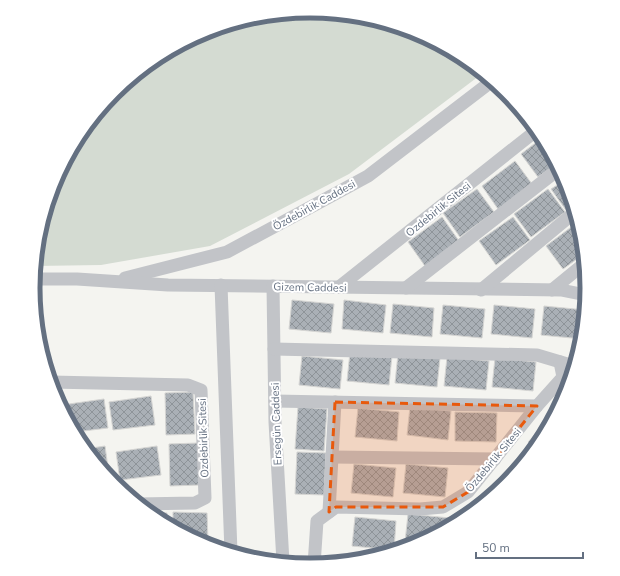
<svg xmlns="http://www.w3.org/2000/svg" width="620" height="576" viewBox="0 0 620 576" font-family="'Nunito Sans',sans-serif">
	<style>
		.green { fill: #d4dbd2 }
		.building { fill: url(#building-cross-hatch); stroke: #d5d5d3 }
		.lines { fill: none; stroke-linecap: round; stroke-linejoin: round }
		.street { stroke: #c2c4c8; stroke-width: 13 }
		.marked { fill: #e8590c; fill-opacity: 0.2; stroke: #e8590c; stroke-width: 3; stroke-dasharray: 8 5; stroke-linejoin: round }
		.labels { text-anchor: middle; stroke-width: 4; stroke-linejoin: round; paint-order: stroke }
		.street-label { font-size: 11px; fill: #647081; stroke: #fff }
		.rim { fill: none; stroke: #647081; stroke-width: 5 }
	</style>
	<defs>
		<pattern id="building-cross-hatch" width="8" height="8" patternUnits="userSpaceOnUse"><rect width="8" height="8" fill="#aab0b6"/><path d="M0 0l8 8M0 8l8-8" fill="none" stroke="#8e9499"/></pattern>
	</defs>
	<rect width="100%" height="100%" fill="#f4f4f0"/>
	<path class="green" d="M310,11C328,13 348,13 365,17C408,27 449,45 483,73L349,174L210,246L101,265L35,266C36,255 36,243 39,233C60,143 118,69 204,32C237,18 274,15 310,11Z"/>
	<g class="building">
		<path d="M542,138L556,164L538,177L521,154Z"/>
		<path d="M515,161L532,184L498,209L482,186Z"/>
		<path d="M565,180L574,208L568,213L551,189Z"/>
		<path d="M477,189L494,212L460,237L443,213Z"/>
		<path d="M548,189L565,212L531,237L514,214Z"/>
		<path d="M442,217L459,241L425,266L408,242Z"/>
		<path d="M513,217L530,240L496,265L479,241Z"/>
		<path d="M578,222L582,234L584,254L563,269L546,246Z"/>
		<path d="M292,300L334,304L331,333L289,329Z"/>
		<path d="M344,300L386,305L383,333L342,329Z"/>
		<path d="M393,304L434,308L432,337L390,333Z"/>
		<path d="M443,305L485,309L482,338L440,334Z"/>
		<path d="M494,305L535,309L532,338L491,334Z"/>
		<path d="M544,306L585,310L582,339L541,335Z"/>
		<path d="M350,352L392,356L389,385L347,381Z"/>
		<path d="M398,354L440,358L437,387L395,383Z"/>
		<path d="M302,356L343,360L340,389L299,385Z"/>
		<path d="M447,357L489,361L486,390L444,386Z"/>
		<path d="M495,358L536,362L533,391L492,387Z"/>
		<path d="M193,392L195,434L166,435L165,393Z"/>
		<path d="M151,396L155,425L113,430L109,402Z"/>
		<path d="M104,399L108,428L75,432L63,411L62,405Z"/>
		<path d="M298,407L327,409L324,451L295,449Z"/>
		<path d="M410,407L451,411L448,440L407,435Z"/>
		<path d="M358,408L399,412L397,441L355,437Z"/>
		<path d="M557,411L540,442L535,448L528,442Z"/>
		<path d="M455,412L497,413L496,442L455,441Z"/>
		<path d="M198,443L199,485L170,486L169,444Z"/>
		<path d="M105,446L109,475H107L85,449Z"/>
		<path d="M157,446L161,475L120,480L116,452Z"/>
		<path d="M297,452L326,453L324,495L295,494Z"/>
		<path d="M520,455L526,460L506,484L498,491L492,486Z"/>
		<path d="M354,464L396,468L393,497L351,493Z"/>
		<path d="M406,464L448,468L445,497L403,493Z"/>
		<path d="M149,512L167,513V524L156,518Z"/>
		<path d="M173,512L207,513L208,541H199L173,527Z"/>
		<path d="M408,514L450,518L449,526L417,544L405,542Z"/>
		<path d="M355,517L396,521L394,550L352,546Z"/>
	</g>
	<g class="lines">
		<g class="street">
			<path d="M125,278L227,252L296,215L368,176L492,81"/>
			<path d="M34,279H77L168,285L561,290L586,295"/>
			<path d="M221,285L231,552"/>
			<path d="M273,286L275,422L283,562"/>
			<path d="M339,287L537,130"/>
			<path d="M406,288L559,169"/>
			<path d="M481,290L575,212"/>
			<path d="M552,290L585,263"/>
			<path d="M274,349L537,355L574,366"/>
			<path d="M51,382L188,385L201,390L205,498L195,503L138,504"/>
			<path d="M275,401L537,406"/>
			<path d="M332,457L495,459"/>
			<path d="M329,512L335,402"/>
			<path d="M314,565L317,521L336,507L420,509L443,507L468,492L537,406L563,377L560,362"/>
		</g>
	</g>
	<path class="marked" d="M335,402L537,406L468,492L443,507H336L329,512Z"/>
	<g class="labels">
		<g class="street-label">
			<text transform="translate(314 205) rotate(-29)" y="4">Özdebirlik Caddesi</text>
			<text transform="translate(438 209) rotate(-39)" y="4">Ozdebirlik Sitesi</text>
			<text transform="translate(310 287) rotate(1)" y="4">Gizem Caddesi</text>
			<text transform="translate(276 424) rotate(-92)" y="4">Ersegün Caddesi</text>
			<text transform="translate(203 438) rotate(-92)" y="4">Ozdebirlik Sitesi</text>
			<text transform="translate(493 460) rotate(-50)" y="4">Özdebirlik Sitesi</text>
		</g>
	</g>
	<path d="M0 0H620V576H0ZM40 288a270 270 0 1 1 540 0a270 270 0 1 1-540 0Z" fill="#fff" fill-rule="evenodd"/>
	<path class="rim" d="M40 288a270 270 0 1 1 540 0a270 270 0 1 1-540 0Z"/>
	<path d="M476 552v6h107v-6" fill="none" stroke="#647081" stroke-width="2"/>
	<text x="482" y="552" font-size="12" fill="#647081" stroke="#ffffff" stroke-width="3" paint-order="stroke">50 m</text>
</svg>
